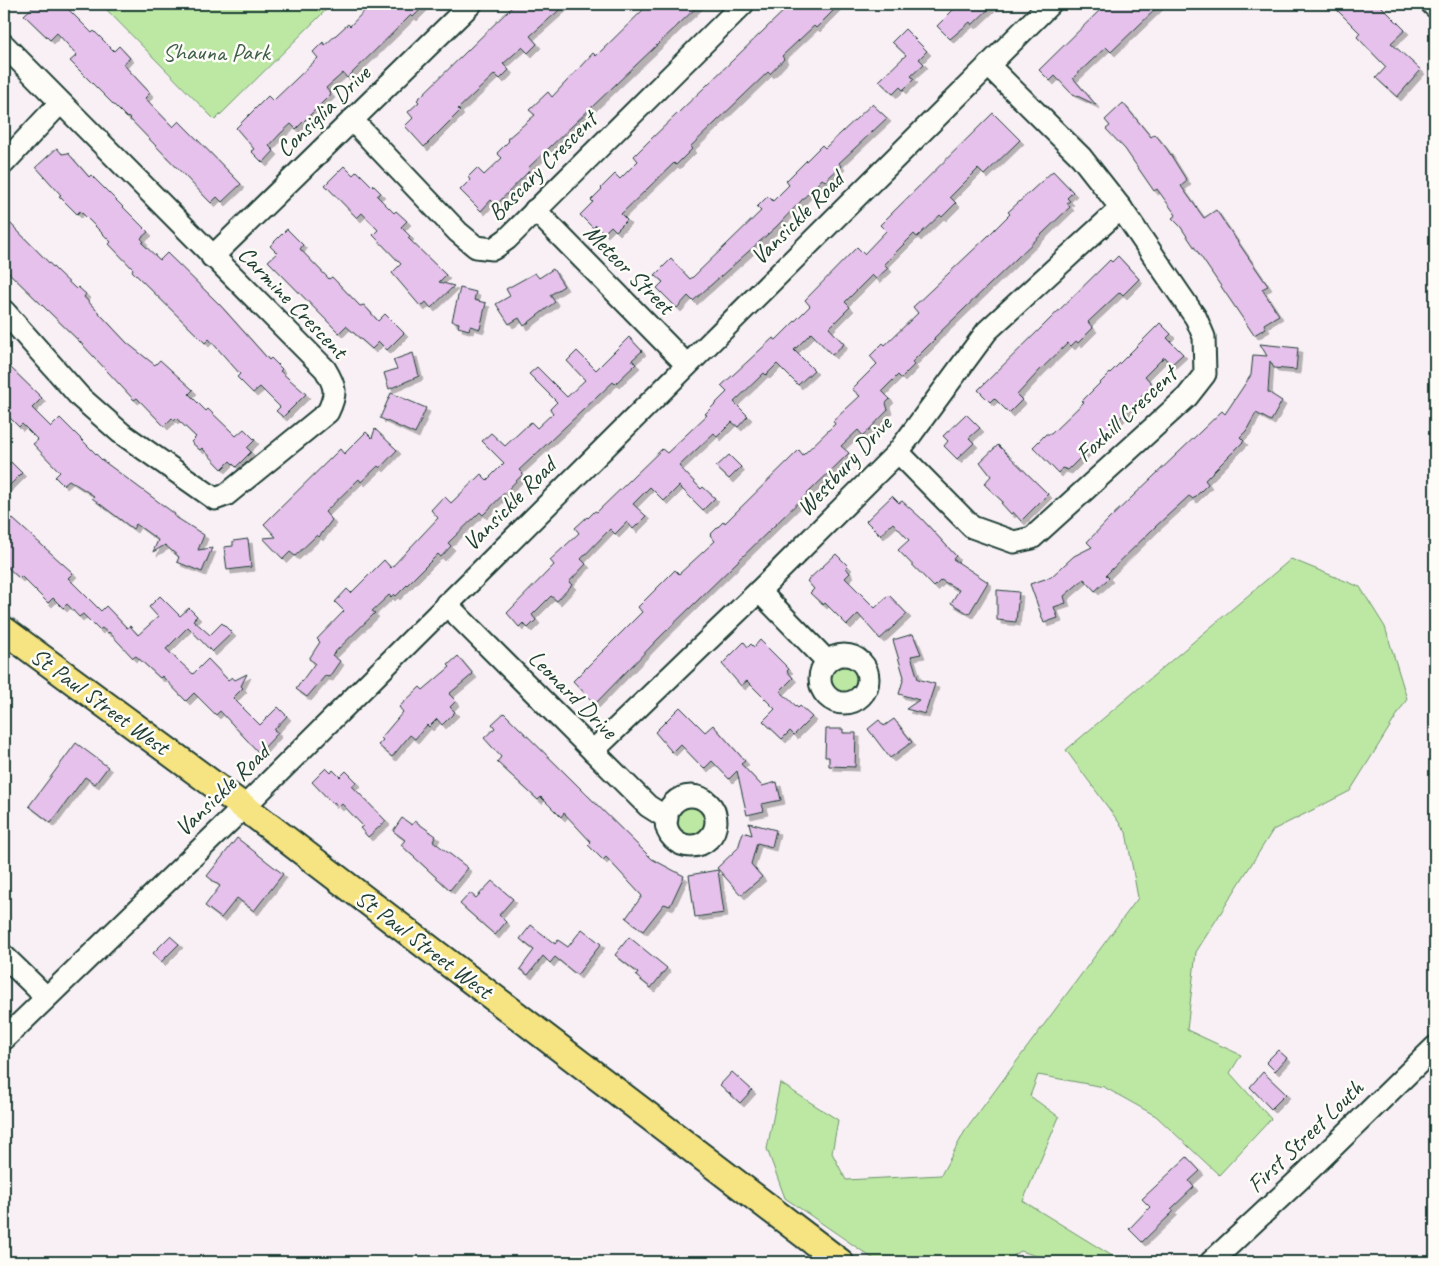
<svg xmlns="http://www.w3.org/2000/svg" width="1439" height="1266" viewBox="0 0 1439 1266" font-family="Caveat,sans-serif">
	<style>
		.green { fill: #bde8a4; stroke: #6e926c }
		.building { fill: #e6c1ec; stroke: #1f3d34; filter: url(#shadow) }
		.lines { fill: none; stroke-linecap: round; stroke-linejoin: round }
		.minor-casing { stroke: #1f3d34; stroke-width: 25 }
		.major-casing { stroke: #1f3d34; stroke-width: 30 }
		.minor { stroke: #fdfcf7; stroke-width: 21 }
		.major { stroke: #f6e381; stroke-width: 26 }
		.labels { text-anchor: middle; stroke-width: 5; stroke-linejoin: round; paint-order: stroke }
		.park-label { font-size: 24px; fill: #3f5f4a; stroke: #fdfcf7 }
		.street-label { font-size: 24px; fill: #1f3d34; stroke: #fdfcf7 }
	</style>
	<defs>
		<filter id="shadow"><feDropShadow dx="4" dy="4" stdDeviation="0" flood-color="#0004"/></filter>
	</defs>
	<rect width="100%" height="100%" fill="#f8f0f5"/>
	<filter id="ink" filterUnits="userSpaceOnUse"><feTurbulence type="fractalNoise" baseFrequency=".02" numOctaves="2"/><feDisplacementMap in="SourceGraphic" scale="10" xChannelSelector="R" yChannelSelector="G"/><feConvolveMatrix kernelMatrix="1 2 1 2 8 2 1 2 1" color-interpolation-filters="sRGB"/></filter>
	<g filter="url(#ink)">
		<g class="green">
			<path d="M101,4H332L215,120Z"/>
			<path d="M1291,559L1360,587L1385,627L1407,699L1350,791L1273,830L1196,952L1187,1030L1241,1055L1230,1073L1271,1119L1219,1175L1156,1116L1104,1087L1038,1075L1030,1096L1059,1117L1023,1201L1122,1262H1055L1021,1251L1003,1262H878L785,1198L767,1149L780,1083L838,1120L832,1153L846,1180L941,1175L965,1131L1138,898L1126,832L1066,750Z"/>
			<circle cx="844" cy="678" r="15"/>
			<circle cx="691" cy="821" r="15"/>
		</g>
		<g class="building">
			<path d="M36,4H63L92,33L94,31L114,51L119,46L130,58L123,64L150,93L145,98L173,127L179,121L241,184L222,202L217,197L211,203L128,117L127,118L70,61L77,55L57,33L50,40L24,15Z"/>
			<path d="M371,4H426L413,17L411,15L347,78L343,73L326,88L331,94L296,129L291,124L280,134L269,146L274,151L263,163L251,151L254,149L236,128L268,96L273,101L318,58L313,52L323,42L325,45L348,24L350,26Z"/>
			<path d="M515,4H566L530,36L537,44L528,53L522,47L503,64L509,70L500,79L495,74L458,109L460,111L424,147L405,126L413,118L408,112L419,102L417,100Z"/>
			<path d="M649,4H700L528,168L530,170L496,205L491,200L481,211L460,190L470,180L468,177L477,168L484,175L502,158L497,153L509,141L507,139L535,115L529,110L548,92L552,97L593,53L596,56Z"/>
			<path d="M791,4H840L816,28L814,26L782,56L784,59L770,74L768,72L690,147L692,149L676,165L674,163L621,214L627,220L616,231L611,226L604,233L596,225L593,228L580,215L593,202L591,200L602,189L601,188L615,174L620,179L638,161L634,156L649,141Z"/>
			<path d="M959,4H994L972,25L970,22L950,39L937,26Z"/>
			<path d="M1106,4H1161L1111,52L1106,47L1073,78L1096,105L1071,93L1055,76L1050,81L1039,70Z"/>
			<path d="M1331,4H1379L1405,30L1391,43L1421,70L1397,97L1376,78L1386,67L1357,37L1360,33Z"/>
			<path d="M905,29L927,51L919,59L924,64L911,76L914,79L903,90L900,87L893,94L879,81L906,55L892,42Z"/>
			<path d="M1123,103L1151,137L1155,134L1167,149L1187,181L1181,186L1204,218L1216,210L1268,286L1262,289L1279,315L1264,324L1266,328L1254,335L1180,226L1172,218L1176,215L1157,189L1154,191L1125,149L1106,129L1110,126L1105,120Z"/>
			<path d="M872,104L887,118L839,163L841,166L825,181L822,179L776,227L693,301L688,296L677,308L657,288L663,282L655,275L671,259L690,279L693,277L761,211L757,207L768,196L773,201L789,185L786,181L822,145L825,148Z"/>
			<path d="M993,113L1020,140L984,175L978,169L950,197L956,203L942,217L940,215L917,237L914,234L884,264L888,268L876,279L872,275L845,302L850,307L829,328L844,344L832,355L811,333L794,350L814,370L798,385L777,364L766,375L764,373L734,402L748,416L738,427L732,422L717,437L714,433L679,466L701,489L703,487L715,498L703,510L679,486L664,501L650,487L633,504L646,516L633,529L627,522L615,534L610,529L581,559L586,564L569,582L572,585L557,601L551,596L532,615L536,620L528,628L523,623L519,627L507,613L554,565L550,560L579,533L575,528L587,517L588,518L595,511L597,512L662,449L667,453L707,415L705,414L727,392L721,386L773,338L776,340L810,306L805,300L857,247L864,254L886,231L880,225Z"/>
			<path d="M57,148L62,154L68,153L89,177L91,175L148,232L141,238L144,242L142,243L160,260L167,253L220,305L269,360L271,358L282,369L280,371L306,394L283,417L276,411L280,407L260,387L253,393L237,377L240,374L209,339L205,343L132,271L133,269L109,244L111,242L80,211L77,214L59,196L61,195L36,167Z"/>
			<path d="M344,166L353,175L357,171L372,186L373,185L381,193L377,196L394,213L396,211L407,221L401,227L410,236L408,238L446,275L439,282L454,286L431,308L426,302L421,307L392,273L401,264L373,235L378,230L362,213L357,218L325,185Z"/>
			<path d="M1053,171L1073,192L1067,198L1070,201L1067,203L1070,207L934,338L935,339L912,362L914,365L901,378L898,375L882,391L890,399L886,403L888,410L863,436L858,430L841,446L849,453L659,638L595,704L573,681L642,612L638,607L675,570L679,574L715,541L710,535L724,521L725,523L799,450L803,455L835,424L833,421L860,396L852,389L877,364L870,356L883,343L885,345L918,313L913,307L987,237L1010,214L1008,212Z"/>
			<path d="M4,217L58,272L76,289L78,287L86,294L84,297L127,343L155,365L160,360L193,390L189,394L206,411L208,409L236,436L244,429L255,440L247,448L251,452L236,467L230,461L222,469L202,448L200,450L191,442L196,437L176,418L174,420L172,418L164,426L137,398L134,400L81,343L4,268Z"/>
			<path d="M287,229L303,245L300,249L329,279L332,277L360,306L364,305L378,321L385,314L404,333L387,350L379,342L372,349L346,326L339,333L268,261L277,253L270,246Z"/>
			<path d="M1118,256L1139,279L1123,295L1120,292L1088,322L1093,328L1078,343L1076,341L1071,346L1068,343L1040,370L1017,395L1022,400L1009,413L994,398L990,402L978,390L1110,260L1112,262Z"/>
			<path d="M553,269L564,286L550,295L555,302L524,326L519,318L509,324L496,304L510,296L506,289L535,273L539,278Z"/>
			<path d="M460,288L476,292L474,300L486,303L480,329L470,326L469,330L458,327L459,323L452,321Z"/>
			<path d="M1160,323L1171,334L1167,338L1183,354L1171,365L1164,357L1145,376L1153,385L1068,470L1062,468L1058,473L1033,447L1046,434H1051L1084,402L1082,401Z"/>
			<path d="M629,337L642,351L632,360L636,364L615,384L613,382L519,470L523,474L483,515L480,512L448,543L451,546L441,557L438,554L396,596L394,594L391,597L389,595L372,611L375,613L332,655L340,661L329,677L325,676L307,697L296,689L315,663L309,659L320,642L317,639L344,611L335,602L347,589L351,593L384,560L391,568L438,518L431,510L444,496L451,503L481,474L487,480L504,463L482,441L491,433L505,446L531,422L537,428L553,413L550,409L557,402L529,374L537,367L567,397L585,380L567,361L577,351L596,370Z"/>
			<path d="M1260,344L1298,348L1296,370L1274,368L1270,361L1268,392L1282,401L1271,421L1256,413L1246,431L1240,437L1244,441L1205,480L1208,484L1193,499L1189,496L1155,527L1106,575L1109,578L1095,591L1084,579L1064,596L1066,603L1054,607L1058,618L1044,623L1030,584L1051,577L1074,556L1092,547L1087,542L1108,520L1222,411L1225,414L1251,375L1253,355L1267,356Z"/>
			<path d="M413,353L419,376L389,389L384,373L397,369L393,360Z"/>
			<path d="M10,367L42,398L32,408L51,427L60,418L102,460L175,514L174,516L204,535L198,550L212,548L202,572L177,562L179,557L165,545L153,552L158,540L136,524L133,529L92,498L94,496L69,480L63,485L55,477L60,472L33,444L38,440L22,424L19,427L4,412V373Z"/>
			<path d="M391,393L426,408L415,434L380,418Z"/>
			<path d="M966,414L980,428L969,438L974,443L957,459L944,446L948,441L943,436Z"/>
			<path d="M375,429L397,450L380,468L378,466L361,482L359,479L325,512L332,520L319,537L317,535L295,556L290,552L283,559L263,538L276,537L264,524L340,449L344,454L366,432L372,438Z"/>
			<path d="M998,445L1048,494L1021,521L1013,512L1011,514L1001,503L1003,502L984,484L991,476L980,462Z"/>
			<path d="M729,455L741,467L729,479L716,467Z"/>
			<path d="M11,462L22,473L4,491V470Z"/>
			<path d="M892,496L899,503L902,501L921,518L956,556L953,559L988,582L969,614L951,603L959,590L941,580L934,587L898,550L909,540L893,523L880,535L866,521Z"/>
			<path d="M4,511L73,573L68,578L101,611L106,606L127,628L130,626L138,635L158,617L149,607L160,596L180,616L189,608L197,616L193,620L210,635L222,623L232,633L212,652L188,627L166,649L193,674L208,659L228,680L232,677L235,680L247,674L241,686L243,688L233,698L260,725L278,707L287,716L274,730L278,733L259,753L220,711L216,715L194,693L186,701L162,676L160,678L136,656L133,658L109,632L108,633L102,628L99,630L83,614L79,617L67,604L63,608L53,598L48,603L21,576L19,578L4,564Z"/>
			<path d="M248,539L251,567L227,570L224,547L233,546V541Z"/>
			<path d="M836,554L848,566L846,568L850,573L845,578L875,608L889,595L907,614L880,639L858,614L847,625L825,603L823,605L810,593L814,589L807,581Z"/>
			<path d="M997,590L1019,592L1016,622L997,620Z"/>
			<path d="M913,634L921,654L911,656L918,679L935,684L925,714L906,709L919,700L899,694L904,677L893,640Z"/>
			<path d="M760,640L789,669L787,671L793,678L780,691L798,708L800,706L812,717L794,735L790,731L782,739L763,721L775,709L747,681L741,686L722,664L744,642L748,647L751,644L754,647Z"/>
			<path d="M458,656L473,674L449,694L456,701L450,707L455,712L442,725L437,719L429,727L427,725L415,739L410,735L392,757L378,745L383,740L381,738L403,712L399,707L420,687L423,690L450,667L448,665Z"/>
			<path d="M680,707L705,732L713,725L745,761L741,764L762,786L777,782L781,800L762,804L764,811L747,815L737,771L729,779L712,761L704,769L680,744L672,752L655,732Z"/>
			<path d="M504,713L652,859L684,876L670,906L664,904L643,931L626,918L642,896L606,857L603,860L588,845L591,842L564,813L561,817L541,797L538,800L497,762L501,757L484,738L495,728L492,724Z"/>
			<path d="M894,719L912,742L890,758L868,729L879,720L884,726Z"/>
			<path d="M826,729H843V733H856L855,767L829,766V757H825Z"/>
			<path d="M76,743L108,767L95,784L85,777L51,823L29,806Z"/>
			<path d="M326,768L331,773L333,770L340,777L346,771L357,782L352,786L386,821L368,837L360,828L363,826L342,804L339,807L334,802L333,804L312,782Z"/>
			<path d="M402,818L412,825L415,821L436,836L433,841L468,868L450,890L401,845L405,840L393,831Z"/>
			<path d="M749,823L776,830L772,847L757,843L751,864L762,877L741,895L717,868L738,848L743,832L752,835Z"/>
			<path d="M237,838L283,874L254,911L237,898L221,918L205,906L220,886L207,876Z"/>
			<path d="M718,870L724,913L695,917L689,875Z"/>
			<path d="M492,881L513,899L499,915L506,922L495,935L460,904L470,893L476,898Z"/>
			<path d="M531,925L555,944L558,940L568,947L582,929L601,944L577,975L555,957L550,963L543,956L528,975L520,969L534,950L520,939Z"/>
			<path d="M170,936L179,944L161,962L153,953Z"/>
			<path d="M629,937L667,968L651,988L636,976L638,973L615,955Z"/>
			<path d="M1278,1050L1287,1058L1275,1071L1266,1062Z"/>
			<path d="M732,1072L752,1090L740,1103L720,1085Z"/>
			<path d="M1263,1072L1286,1094L1271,1109L1250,1087Z"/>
			<path d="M1187,1157L1200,1171L1189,1181L1194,1187L1171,1209L1174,1211L1142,1242L1129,1229L1150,1207L1142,1199Z"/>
		</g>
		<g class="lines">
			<defs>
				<g id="minor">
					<path d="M1432,4L1435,7"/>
					<path d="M4,45L325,369C336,387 337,393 328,412L226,495L215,499L121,433L80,397L4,311"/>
					<path d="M352,120L458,232L476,247L493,249L507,239L743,4"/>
					<path d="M4,163L60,103"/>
					<path d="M535,210L686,364"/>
					<path d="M212,257L471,4"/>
					<path d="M898,452L972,527L1014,542L1032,538L1187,397L1205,374L1204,337L1196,318L1121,208L1081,157L988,65"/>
					<path d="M759,591L827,661"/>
					<path d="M446,604L648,806L667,818"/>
					<circle cx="844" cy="679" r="24"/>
					<path d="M593,751L759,591L898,452L987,331L1121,208"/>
					<circle cx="691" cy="821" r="25"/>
					<path d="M4,956L46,997"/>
					<path d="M4,1039L244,807L1050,4"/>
					<path d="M1211,1262L1302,1177L1435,1047"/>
				</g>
				<path id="major" d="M4,630L244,807L840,1262"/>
			</defs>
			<use href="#minor" class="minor-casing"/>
			<use href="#major" class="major-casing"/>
			<use href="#minor" class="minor"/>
			<use href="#major" class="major"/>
		</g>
	</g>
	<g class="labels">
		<g class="park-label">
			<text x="216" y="60">Shauna Park</text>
		</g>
		<g class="street-label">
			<text transform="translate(323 111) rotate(-44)" y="8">Consiglia Drive</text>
			<text transform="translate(542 166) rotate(-45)" y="8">Bascary Crescent</text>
			<text transform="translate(797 218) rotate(-45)" y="8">Vansickle Road</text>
			<text transform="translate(629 269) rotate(45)" y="8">Meteor Street</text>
			<text transform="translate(293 302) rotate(46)" y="8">Carmine Crescent</text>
			<text transform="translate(1126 414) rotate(-43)" y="8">Foxhill Crescent</text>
			<text transform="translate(844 466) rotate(-47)" y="8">Westbury Drive</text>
			<text transform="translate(509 504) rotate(-45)" y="8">Vansickle Road</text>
			<text transform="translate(573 694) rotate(45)" y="8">Leonard Drive</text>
			<text transform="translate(100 701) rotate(36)" y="8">St Paul Street West</text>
			<text transform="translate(222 790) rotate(-44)" y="8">Vansickle Road</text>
			<text transform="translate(424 944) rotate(37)" y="8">St Paul Street West</text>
			<text transform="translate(1305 1136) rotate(-44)" y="8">First Street Louth</text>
		</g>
	</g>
	<rect width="1439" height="1266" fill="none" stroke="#fdfcf7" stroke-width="20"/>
	<rect x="10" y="10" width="1419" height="1246" fill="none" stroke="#1f3d34" stroke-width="2" filter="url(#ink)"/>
</svg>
